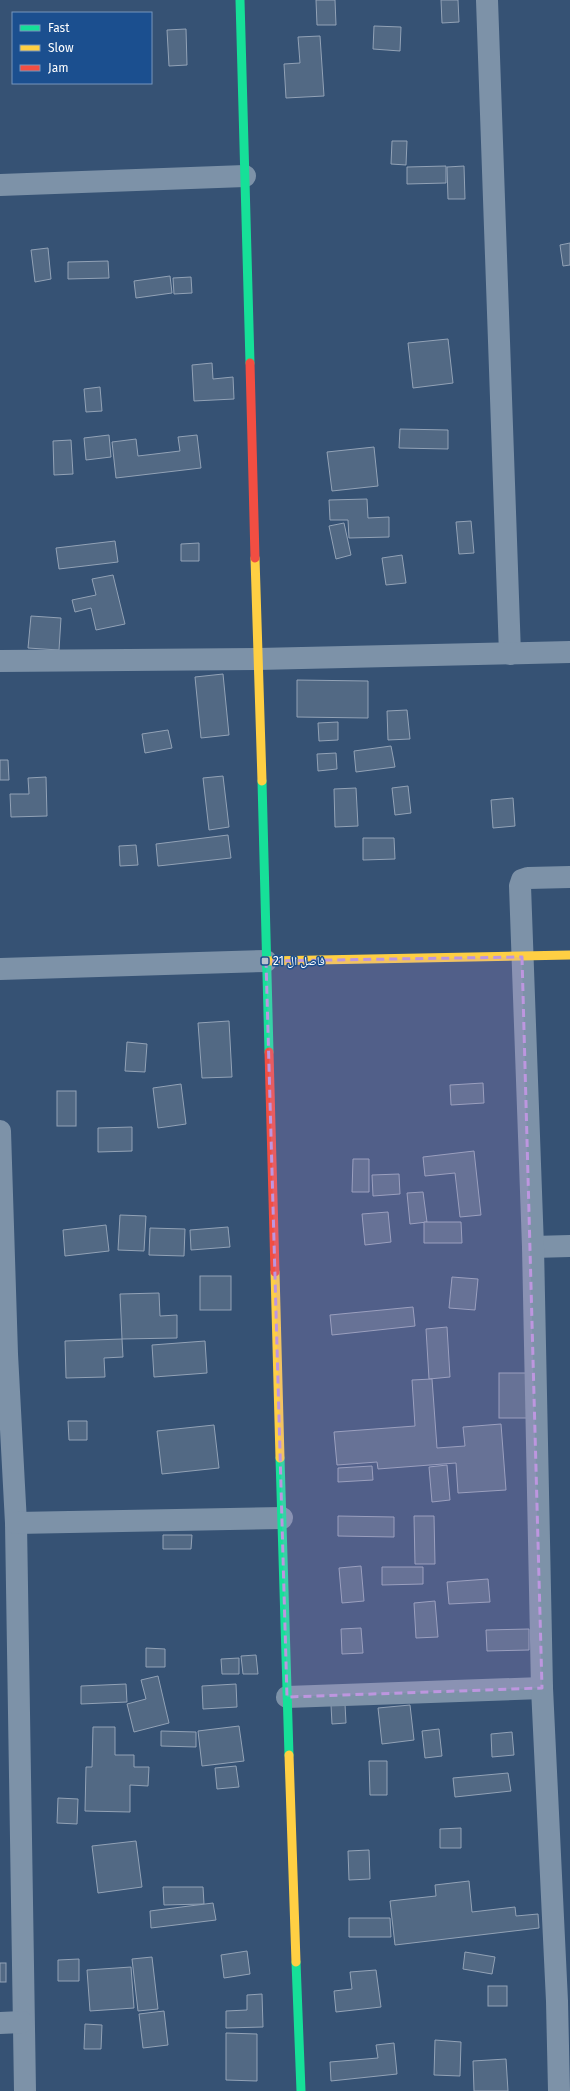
<svg xmlns="http://www.w3.org/2000/svg" width="570" height="2091" viewBox="0 0 570 2091" font-family="'Fira Sans','Noto Naskh Arabic',sans-serif">
	<style>
		.building { fill: #526984; stroke: #92a2b6 }
		.lines { fill: none; stroke-linecap: round; stroke-linejoin: round }
		.street { stroke: #7d92a8; stroke-width: 22 }
		.fast { stroke: #16e098; stroke-width: 9 }
		.slow { stroke: #ffcf43; stroke-width: 9 }
		.jam { stroke: #f24e42; stroke-width: 9 }
		.marked { fill: #bd96df; fill-opacity: 0.2; stroke: #bd96df; stroke-width: 3; stroke-dasharray: 8 5; stroke-linejoin: round }
		.poi-dot { fill: #b9c2ce; stroke: #1b4f8f; stroke-width: 1.5 }
		.labels { text-anchor: middle; stroke-width: 3; stroke-linejoin: round; paint-order: stroke }
		.poi-label { font-size: 12px; fill: #fff; stroke: #1b4f8f; text-anchor: start }
	</style>
	<rect width="100%" height="100%" fill="#365274"/>
	<g class="building">
		<path d="M316,0H335L336,25H317Z"/>
		<path d="M441,0H458L459,22L442,23Z"/>
		<path d="M374,26L401,27L400,51L373,49Z"/>
		<path d="M186,29L187,65L169,66L167,30Z"/>
		<path d="M320,36L324,96L286,98L284,64L300,63L298,37Z"/>
		<path d="M392,141H407L406,165L391,164Z"/>
		<path d="M446,166V183L407,184V167Z"/>
		<path d="M464,166L465,199H448L447,167Z"/>
		<path d="M570,243V265L563,266L560,245Z"/>
		<path d="M48,248L51,279L35,282L31,250Z"/>
		<path d="M108,261L109,278L68,279V262Z"/>
		<path d="M170,276L172,293L136,298L134,281Z"/>
		<path d="M191,277L192,293L174,294L173,278Z"/>
		<path d="M448,339L453,383L413,388L408,343Z"/>
		<path d="M212,363L213,379L233,377L234,399L194,401L192,365Z"/>
		<path d="M100,387L102,411L86,412L84,389Z"/>
		<path d="M400,429L448,430V449L399,448Z"/>
		<path d="M109,435L111,457L86,460L84,438Z"/>
		<path d="M197,435L201,468L116,478L112,442L136,439L138,456L180,451L178,437Z"/>
		<path d="M71,440L73,474L54,475L53,441Z"/>
		<path d="M374,447L378,486L332,491L327,452Z"/>
		<path d="M367,499L368,518L389,517V537L349,538L348,520H330L329,500Z"/>
		<path d="M471,521L474,553L459,554L456,522Z"/>
		<path d="M344,523L351,555L336,559L329,526Z"/>
		<path d="M115,541L118,562L59,569L56,548Z"/>
		<path d="M199,543V561H181V544Z"/>
		<path d="M402,555L406,583L386,585L382,558Z"/>
		<path d="M113,575L125,624L96,630L91,608L75,612L72,600L96,595L92,579Z"/>
		<path d="M31,616L61,618L59,650L28,648Z"/>
		<path d="M223,674L229,735L201,738L195,677Z"/>
		<path d="M297,680L368,681V718L297,717Z"/>
		<path d="M407,710L410,739L388,740L387,711Z"/>
		<path d="M338,722V740L319,741L318,723Z"/>
		<path d="M168,730L172,748L145,753L142,734Z"/>
		<path d="M391,746L395,767L356,772L354,751Z"/>
		<path d="M336,753L337,769L318,771L317,754Z"/>
		<path d="M0,760H8L9,780H0Z"/>
		<path d="M223,776L229,827L209,830L203,778Z"/>
		<path d="M46,777L47,816L11,817L10,794H29L28,778Z"/>
		<path d="M408,786L411,813L395,815L392,788Z"/>
		<path d="M356,788L358,826L335,827L334,789Z"/>
		<path d="M513,798L515,826L493,828L491,800Z"/>
		<path d="M228,835L231,858L158,866L156,844Z"/>
		<path d="M363,838H394L395,859L363,860Z"/>
		<path d="M136,845L138,865L120,866L119,846Z"/>
		<path d="M229,1021L232,1077L202,1078L198,1023Z"/>
		<path d="M127,1042L147,1044L145,1072L125,1071Z"/>
		<path d="M483,1083L484,1103L451,1105L450,1085Z"/>
		<path d="M181,1084L186,1124L158,1128L153,1088Z"/>
		<rect x="57" y="1091" width="19" height="35"/>
		<path d="M132,1127V1151L98,1152V1128Z"/>
		<path d="M474,1151L481,1215L460,1217L455,1173L425,1176L423,1157Z"/>
		<path d="M353,1159H369V1192H352Z"/>
		<path d="M399,1174L400,1194L373,1196L372,1175Z"/>
		<path d="M423,1192L427,1222L410,1224L407,1193Z"/>
		<path d="M388,1212L391,1242L365,1245L362,1214Z"/>
		<path d="M120,1215L146,1216L144,1251L118,1250Z"/>
		<path d="M424,1222H461L462,1243H424Z"/>
		<path d="M106,1225L109,1251L65,1256L63,1230Z"/>
		<path d="M228,1227L230,1247L191,1250L190,1230Z"/>
		<path d="M150,1228L185,1229L184,1256L149,1255Z"/>
		<rect x="200" y="1276" width="31" height="34"/>
		<path d="M452,1277L478,1279L475,1310L449,1308Z"/>
		<path d="M159,1293L160,1316L177,1315V1338L122,1339L123,1357L104,1358L105,1377L66,1378L65,1341L122,1339L120,1294Z"/>
		<path d="M413,1307L415,1326L332,1335L330,1315Z"/>
		<path d="M447,1327L450,1377L429,1379L426,1329Z"/>
		<path d="M205,1341L207,1373L154,1377L152,1345Z"/>
		<rect x="499" y="1373" width="29" height="45"/>
		<path d="M432,1379L437,1448L465,1446L463,1427L501,1424L506,1490L458,1493L456,1463L378,1469L377,1462L337,1465L334,1432L415,1426L412,1380Z"/>
		<path d="M68,1421H87V1440H69Z"/>
		<path d="M214,1425L219,1468L162,1474L157,1431Z"/>
		<path d="M447,1465L450,1500L432,1502L429,1467Z"/>
		<path d="M372,1466L373,1480L338,1482V1468Z"/>
		<path d="M338,1516L394,1517V1537L338,1536Z"/>
		<path d="M414,1516H434L435,1564H415Z"/>
		<path d="M163,1535H192L191,1549H163Z"/>
		<path d="M361,1566L364,1601L342,1603L339,1568Z"/>
		<path d="M382,1567H423V1584L382,1585Z"/>
		<path d="M488,1579L490,1602L449,1604L447,1582Z"/>
		<path d="M435,1601L438,1637L416,1638L414,1603Z"/>
		<path d="M361,1628L363,1653L342,1654L341,1629Z"/>
		<path d="M529,1629V1650L487,1651L486,1630Z"/>
		<path d="M146,1648L165,1649V1667H146Z"/>
		<path d="M256,1655L258,1674H243L241,1656Z"/>
		<path d="M239,1658V1674H222L221,1659Z"/>
		<path d="M158,1676L169,1723L134,1732L127,1704L146,1699L141,1680Z"/>
		<path d="M126,1684L127,1702L81,1704V1686Z"/>
		<path d="M236,1684L237,1707L203,1709L202,1686Z"/>
		<path d="M345,1704L346,1723L332,1724L331,1705Z"/>
		<path d="M410,1705L414,1740L382,1744L378,1708Z"/>
		<path d="M239,1726L244,1761L202,1766L198,1731Z"/>
		<path d="M93,1727H115V1755H134V1767H149L148,1786L130,1785V1812L85,1811L86,1767H92Z"/>
		<path d="M439,1729L442,1756L425,1758L422,1731Z"/>
		<path d="M161,1731L196,1732V1747L161,1746Z"/>
		<path d="M512,1732L514,1755L492,1757L491,1734Z"/>
		<path d="M369,1761H387V1795H370Z"/>
		<path d="M236,1766L239,1787L217,1789L215,1768Z"/>
		<path d="M508,1773L511,1791L455,1797L453,1778Z"/>
		<path d="M58,1798L78,1799L77,1824L57,1823Z"/>
		<path d="M461,1828V1848H440V1829Z"/>
		<path d="M136,1841L142,1887L98,1893L92,1846Z"/>
		<path d="M369,1850L370,1879L349,1880L348,1851Z"/>
		<path d="M469,1881L472,1912L515,1907L516,1916L538,1914L539,1928L395,1945L390,1901L436,1896L435,1885Z"/>
		<path d="M163,1887H203L204,1904L164,1905Z"/>
		<path d="M213,1903L216,1920L151,1928L150,1911Z"/>
		<path d="M349,1918H390L391,1937H349Z"/>
		<path d="M247,1951L250,1974L224,1978L221,1955Z"/>
		<path d="M465,1952L495,1957L492,1974L463,1969Z"/>
		<path d="M152,1957L158,2009L138,2011L132,1959Z"/>
		<path d="M79,1959V1981H58V1960Z"/>
		<rect x="0" y="1963" width="6" height="19"/>
		<path d="M131,1967L134,2008L90,2011L87,1970Z"/>
		<path d="M376,1970L381,2007L336,2012L334,1991L352,1989L350,1972Z"/>
		<rect x="488" y="1986" width="19" height="20"/>
		<path d="M262,1994L263,2027L226,2028V2011L247,2010V1995Z"/>
		<path d="M164,2011L168,2045L143,2048L139,2014Z"/>
		<path d="M85,2024L102,2025L101,2049H84Z"/>
		<path d="M226,2033L257,2034V2081L226,2080Z"/>
		<path d="M435,2040L461,2042L460,2076L434,2075Z"/>
		<path d="M394,2043L397,2074L331,2081L330,2062L378,2058L376,2045Z"/>
		<path d="M506,2059L508,2091H474L473,2061Z"/>
	</g>
	<g class="lines">
		<g class="street">
			<path d="M487,0L510,654"/>
			<path d="M0,185L245,176"/>
			<path d="M0,661L258,659L570,652"/>
			<path d="M0,969L266,961"/>
			<path d="M0,1131L7,1354L16,1523L25,2091"/>
			<path d="M533,1247L570,1246"/>
			<path d="M16,1523L282,1518"/>
			<path d="M287,1697L542,1688"/>
			<path d="M0,2023L22,2022"/>
			<path d="M559,2091L557,2001L542,1688L533,1247L520,886L522,880L528,878L570,877"/>
		</g>
		<g class="fast">
			<path d="M240,0L250,363"/>
			<path d="M262,781L269,1052"/>
			<path d="M280,1458L289,1755"/>
			<path d="M296,1962L301,2091"/>
		</g>
		<g class="slow">
			<path d="M255,558L262,781"/>
			<path d="M266,961L570,955"/>
			<path d="M275,1272L280,1458"/>
			<path d="M289,1755L296,1962"/>
		</g>
		<g class="jam">
			<path d="M250,363L255,558"/>
			<path d="M269,1052L275,1272"/>
		</g>
	</g>
	<path class="marked" d="M522,957L542,1688L287,1697L266,961Z"/>
	<rect class="poi-dot" x="261" y="957" width="8" height="8" rx="2"/>
	<g class="labels">
		<g class="poi-label">
			<text x="273" y="965">فاصل ال 21</text>
		</g>
	</g>
	<rect x="12" y="12" width="140" height="72" fill="#1b4f8f" stroke="#7695bc"/>
	<rect x="20" y="25" width="20" height="6" fill="#16e098" stroke="#7695bc"/>
	<text x="48" y="32" font-size="12" fill="#ffffff">Fast</text>
	<rect x="20" y="45" width="20" height="6" fill="#ffcf43" stroke="#7695bc"/>
	<text x="48" y="52" font-size="12" fill="#ffffff">Slow</text>
	<rect x="20" y="65" width="20" height="6" fill="#f24e42" stroke="#7695bc"/>
	<text x="48" y="72" font-size="12" fill="#ffffff">Jam</text>
</svg>
